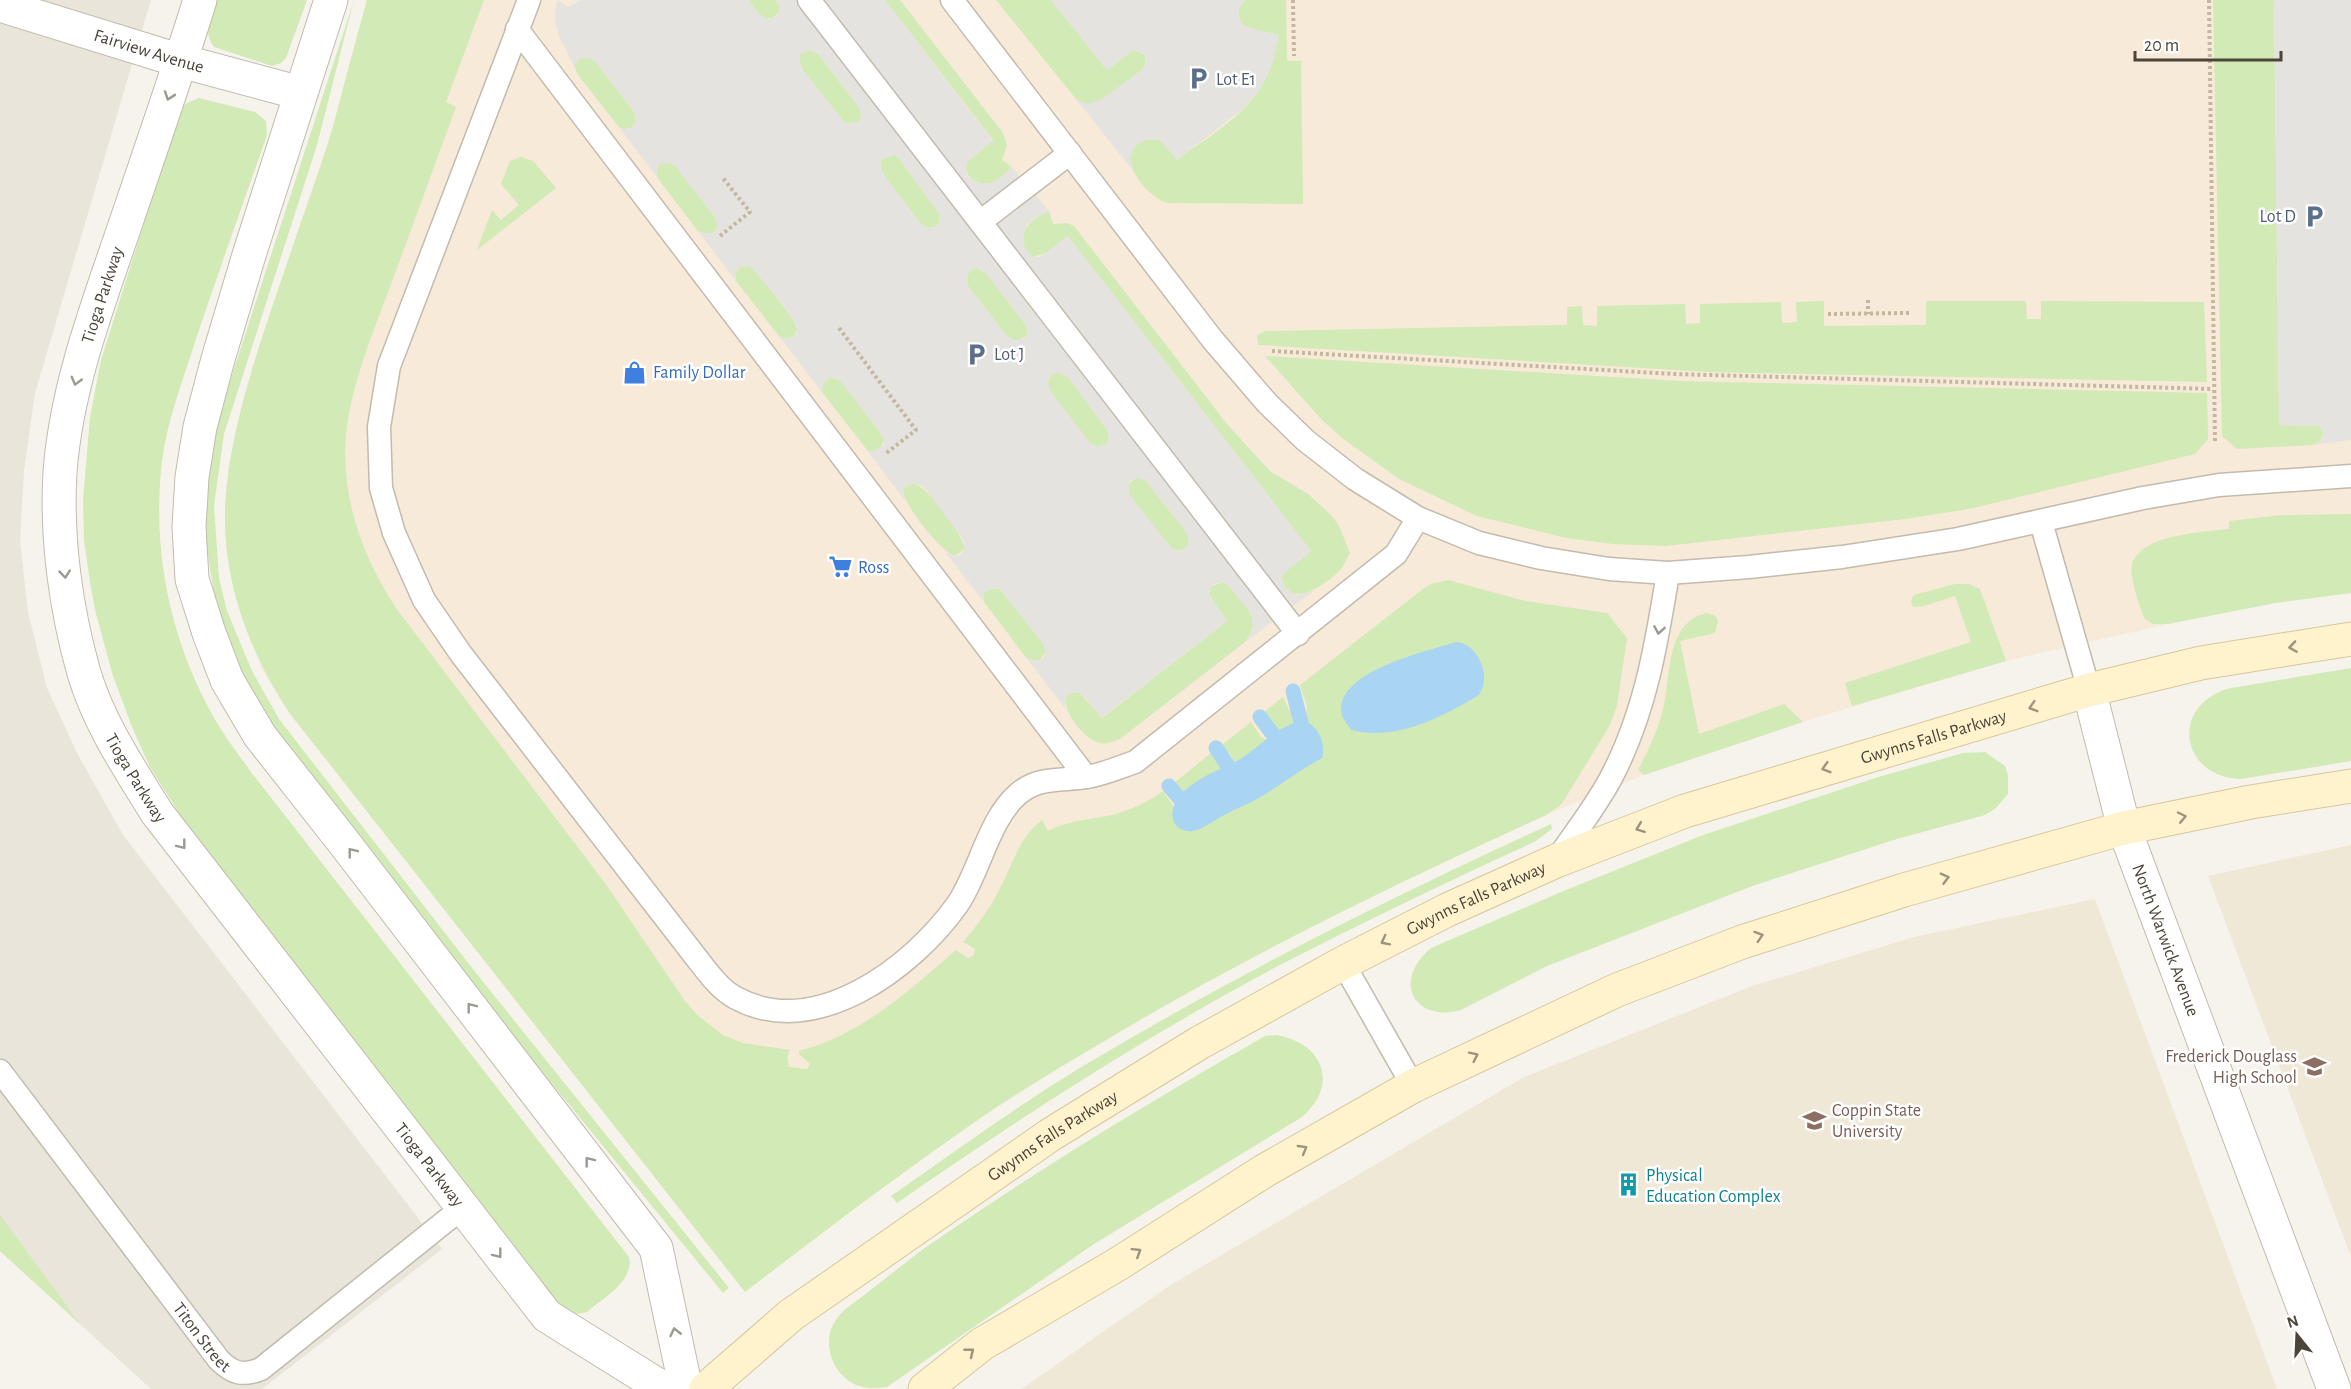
<svg xmlns="http://www.w3.org/2000/svg" width="2351" height="1389" viewBox="0 0 2351 1389" font-family="'Alegreya Sans',sans-serif">
	<style>
		.residential { fill: #eae5da }
		.commercial { fill: #f7ead8 }
		.education { fill: #efe8d6 }
		.green { fill: #d2eab5 }
		.parking { fill: #e5e3e0; fill-rule: evenodd }
		.water { fill: #a9d4f2 }
		.lines { fill: none; stroke-linecap: round; stroke-linejoin: round }
		.stream { stroke: #a9d4f2; stroke-width: 15 }
		.service-casing { stroke: #c2bbae; stroke-width: 25 }
		.minor-casing { stroke: #c2bbae; stroke-width: 35 }
		.secondary-casing { stroke: #d6c79b; stroke-width: 35 }
		.path { stroke: #c4b79f; stroke-width: 4; stroke-dasharray: 3 3; stroke-linecap: butt }
		.service { stroke: #fff; stroke-width: 22 }
		.minor { stroke: #fff; stroke-width: 33 }
		.secondary { stroke: #fff3cd; stroke-width: 33 }
		.oneway { stroke: #9c9892 }
		.oneway2 { stroke: #9c937c }
		.labels { text-anchor: middle; stroke-width: 5; stroke-linejoin: round; paint-order: stroke }
		.street-label { font-size: 18px; fill: #4b4439; stroke: #fff }
		.service-label { font-size: 18px; fill: #4e5e75; stroke: #fff; text-anchor: start }
		.shop-label { font-size: 18px; fill: #366cbe; stroke: #fff; text-anchor: start }
		.education-label { font-size: 18px; fill: #785e54; stroke: #fff; text-anchor: end }
		.culture-label { font-size: 18px; fill: #0d838f; stroke: #fff; text-anchor: start }
	</style>
	<rect width="100%" height="100%" fill="#f6f3ec"/>
	<path class="residential" d="M0,0H151L35,393L24,471L20,541L28,612L47,688L77,753L123,835L442,1249L262,1389H151L0,1251Z"/>
	<path class="commercial" d="M367,0H2351V593L2275,603L2168,624L2006,661L1802,722L1644,775L1551,813L1432,867L1318,923L1209,980L1059,1068L983,1116L861,1203L745,1292L291,715L262,669L236,597L227,546L225,513L229,463L258,351L332,129Z"/>
	<g class="education">
		<path d="M2351,845V1257L2208,876Z"/>
		<path d="M2095,899L2277,1389H1021L1169,1286L1524,1077L1752,986L1914,937Z"/>
	</g>
	<g class="green">
		<path d="M216,0H307L286,58L281,63L272,66L214,47C202,31 211,17 216,0Z"/>
		<path d="M354,0L317,145L224,434L214,506L219,578L227,611L252,671L279,719L476,973L729,1288L723,1293L523,1048L263,713L239,668L215,600L206,542L204,506L218,418Z"/>
		<path d="M367,0H484L446,102L456,107C435,164 414,222 393,279C377,322 358,367 349,413C336,483 358,550 396,608L605,883L685,1001L697,1015L723,1035L743,1043L790,1050L787,1057L789,1067L807,1069L810,1064L799,1054V1051C861,1035 909,991 956,950L968,958L974,955L975,949L963,942C976,927 989,910 998,892C1012,867 1018,838 1042,820L1048,831C1070,819 1093,820 1116,814C1133,809 1148,802 1163,791L1174,807L1183,794L1173,784L1211,753L1220,767L1232,762V757L1222,745L1251,722L1261,737L1267,740L1276,732L1272,721L1264,712L1283,697L1295,722L1306,721L1307,707L1300,685L1423,589L1431,584L1448,580L1525,601L1607,613L1627,638L1617,706L1610,725L1563,802L1558,807L1544,816C1401,881 1261,949 1126,1028C1078,1057 1028,1085 982,1117C901,1173 823,1232 745,1292L291,715C251,656 223,583 225,511C228,421 270,316 298,231C310,196 323,162 333,127C344,85 355,42 367,0Z"/>
		<path d="M748,0H776L780,7L779,12L773,18L766,19L758,13Z"/>
		<path d="M885,0H900L1003,133L1007,145L1002,160L1012,167C1008,171 1004,177 998,180C984,188 962,181 967,162L993,140Z"/>
		<path d="M996,0H1051L1107,70L1133,50L1144,54C1146,60 1146,63 1143,69C1130,79 1105,103 1090,104C1085,104 1080,102 1076,99Z"/>
		<path d="M1246,0H1286L1287,61H1301L1303,204L1168,203C1153,200 1130,175 1130,158C1130,144 1150,134 1162,142C1168,146 1172,154 1177,160C1205,139 1242,118 1261,87C1271,72 1275,53 1278,35L1253,29L1241,24C1237,14 1237,6 1246,0Z"/>
		<path d="M2213,0H2274L2279,425L2319,426L2323,431C2324,439 2320,442 2312,445L2237,449L2222,436Z"/>
		<path d="M809,50L816,52L819,55L859,107L862,118L858,122L848,124L844,122L802,69L799,59L800,54Z"/>
		<path d="M580,58H590L595,61L635,113L636,121L632,128L623,129L618,126L578,75L574,65Z"/>
		<path d="M199,98L255,112L266,121L267,135C243,204 218,273 195,342C183,380 167,421 162,461C151,555 172,650 222,731C231,745 242,759 251,772L629,1257C634,1282 604,1297 587,1312C577,1315 571,1314 561,1311L190,831L150,767L132,727L113,676L95,610L90,582L84,541L83,500L90,417L101,360L178,115L185,104Z"/>
		<path d="M894,155L898,157L940,215L939,224C932,229 928,229 921,224L884,176L880,164L882,159Z"/>
		<path d="M521,157L533,161L556,188L477,250L492,210L501,220L519,205L501,184L510,161Z"/>
		<path d="M662,162L670,163L676,167L715,217L718,226L715,232L707,234L698,231L659,180L656,172L659,164Z"/>
		<path d="M1049,211L1053,224L1067,223L1074,226L1227,424L1255,455L1270,471L1308,494L1332,516L1339,526L1350,553C1346,560 1343,568 1337,573C1322,587 1288,610 1281,577L1284,573L1311,551L1068,236L1046,253L1033,257L1025,249C1018,229 1033,218 1049,211Z"/>
		<path d="M741,266H750L756,270L792,318L797,329L794,337L786,339L779,336L736,281L735,272Z"/>
		<path d="M977,268L986,273L1026,325L1028,335L1018,341L1013,340L1006,335L968,286L967,275L972,269Z"/>
		<path d="M1824,301V326L1926,325V301H2026L2027,319H2041V301L2204,302L2207,382L1709,372L1258,345L1257,335L1266,331L1567,325V307L1582,306L1583,325L1597,326V306L1685,304L1686,324L1700,323V304L1781,302L1782,323L1797,322L1796,302Z"/>
		<path d="M1265,356L1681,381L2207,393L2208,439L2195,454L1969,509L1905,519L1666,546L1613,544L1566,538L1477,516L1399,479L1342,438L1322,420Z"/>
		<path d="M1058,372L1068,377L1107,430L1109,439L1106,444L1098,447L1090,443L1050,391L1048,381L1050,376Z"/>
		<path d="M831,377L841,381L880,432L884,440L881,448L873,452L868,451L825,396L822,392L823,383Z"/>
		<path d="M1135,478H1143L1147,482L1187,533L1189,544C1185,550 1180,552 1172,549L1130,496L1128,485Z"/>
		<path d="M913,483C928,486 962,534 965,549L955,556C942,553 904,505 903,491L905,487Z"/>
		<path d="M2351,514V593L2275,603L2168,624H2153L2145,619C2140,608 2129,576 2132,565C2140,534 2204,532 2229,529V521L2282,515Z"/>
		<path d="M1222,582C1230,585 1234,592 1240,599C1253,615 1259,624 1245,642L1120,739C1112,742 1105,745 1097,742C1083,737 1063,712 1066,697L1073,692L1080,693L1102,718L1227,621L1209,595L1211,587Z"/>
		<path d="M1955,584H1969L1980,589L2006,661L1852,706L1845,683L1971,642L1955,596L1924,606L1913,607L1911,601L1914,595Z"/>
		<path d="M999,588L1042,642L1046,652L1039,661L1030,660L1025,656L984,602V593L987,590Z"/>
		<path d="M1707,613L1716,616L1718,621L1715,633L1680,641L1699,734L1784,704L1803,722L1644,775L1638,770C1649,749 1659,728 1664,705C1671,674 1666,622 1707,613Z"/>
		<path d="M2351,668V761L2241,779C2179,777 2169,704 2231,688Z"/>
		<path d="M1985,752L2005,766L2008,775V794L1996,808L1985,815L1897,839L1755,885L1547,966L1461,1010C1413,1023 1392,980 1431,948L1561,892L1703,835L1875,778L1963,753Z"/>
		<path d="M1551,824L1552,829L1534,842C1447,882 1361,923 1276,967C1145,1037 1019,1118 897,1203L891,1196C954,1152 1017,1106 1083,1066C1234,976 1391,897 1551,824Z"/>
		<path d="M1276,1035C1323,1043 1340,1084 1302,1117L1094,1244L887,1387C873,1389 860,1389 849,1381C830,1368 822,1339 836,1320C842,1310 854,1303 863,1296C886,1278 908,1260 932,1243C1036,1171 1143,1106 1253,1043L1265,1036Z"/>
		<path d="M0,1215L80,1324L0,1251Z"/>
	</g>
	<g class="parking">
		<path d="M557,0L568,7L580,0H748L758,13L769,20L777,16L779,12L780,7L776,0H885L993,141L967,162L966,172L968,177L978,183H992L999,179L1012,167L1049,211L1033,219L1027,225L1023,234L1025,249L1033,257H1040L1068,236L1311,551L1284,573L1281,577L1284,586L1292,593L1297,595L1315,590L1245,642L1251,634L1253,627L1251,613L1228,585L1222,582L1214,584L1209,591V595L1227,621L1101,718L1086,698L1076,691L1066,697L1065,706L1068,712L1025,656L1034,661L1042,659L1046,652L1042,642L999,588L991,589L984,593V602L987,606L945,552L955,556L960,555L965,549L964,541L924,487L913,483L905,487L903,494L906,502L866,449L873,452L884,445V440L880,432L841,382L836,378L831,377L823,383L822,392L825,396L779,336L786,339H790L797,333V329L792,318L776,296L750,266L738,268L735,272L736,281L698,231L707,234L715,232L718,226L715,217L676,167L670,163L659,164L656,172L659,180L618,126L623,129L632,128L636,121L635,113L595,61L589,58H580L574,65L576,70L559,36L555,19ZM809,50L817,52L819,55L859,107L862,117L858,122L848,124L844,122L802,69L799,59L800,54ZM893,155L898,157L940,215L939,224L935,227L930,228L921,224L884,176L880,164L882,159ZM977,268L986,273L1026,325L1028,335L1024,339L1013,340L1006,335L968,286L967,275L973,269ZM1058,372L1068,377L1107,430L1109,439L1106,444L1098,447L1090,443L1050,391L1048,381L1050,376ZM1139,478L1147,482L1187,533L1189,544L1186,548L1181,551L1172,549L1130,496L1128,485L1131,480Z"/>
		<path d="M1051,0H1246L1241,3L1238,13L1242,24L1253,29L1279,35L1273,62L1261,88L1243,109L1177,160L1161,141L1151,139L1140,142L1134,147L1130,158L1134,172L1076,99L1087,104L1102,99L1143,69L1146,61L1144,54L1133,50L1107,70Z"/>
		<path d="M2274,0H2351V440L2312,445L2321,441L2324,435L2319,426L2279,425Z"/>
	</g>
	<g class="water">
		<path d="M1456,642C1476,642 1491,674 1481,691C1480,694 1477,696 1474,698C1438,719 1394,741 1351,730C1349,726 1345,722 1343,718C1327,673 1428,651 1456,642Z"/>
		<path d="M1304,721C1319,726 1326,744 1322,758C1300,770 1280,785 1259,798C1249,804 1237,808 1226,814C1216,819 1205,828 1194,831C1179,833 1170,823 1173,809C1180,782 1222,770 1242,758C1262,745 1279,724 1304,721Z"/>
	</g>
	<g class="lines">
		<g class="stream">
			<path d="M1293,691L1305,738"/>
			<path d="M1260,717L1285,751"/>
			<path d="M1216,748L1238,781"/>
			<path d="M1169,786L1192,813"/>
		</g>
		<defs>
			<g id="service">
				<path d="M529,0L389,366L379,427L381,488L394,533L424,600L461,654L695,956C706,970 719,989 736,998C815,1041 912,968 957,905C979,874 988,820 1018,794C1039,776 1063,781 1087,777C1104,774 1120,767 1135,762L1396,554L1418,518"/>
				<path d="M809,0L1298,634"/>
				<path d="M952,0L1212,339L1267,403L1305,440L1355,479L1418,518L1479,543L1541,558L1609,569L1668,573L1749,567L1842,557L1958,539L2143,498L2219,485L2351,476"/>
				<path d="M517,29L1086,777"/>
				<path d="M980,222L1070,153"/>
				<path d="M2041,522L2089,690"/>
				<path d="M1556,861C1575,832 1599,803 1614,772C1646,709 1657,641 1668,573"/>
				<path d="M1343,963L1413,1086"/>
				<path id="s1" d="M0,1071L219,1360C233,1374 243,1376 261,1369L462,1208"/>
			</g>
			<g id="minor">
				<path id="s2" d="M200,0C175,81 147,160 120,240C94,315 66,392 60,472C56,538 66,610 84,673C99,724 130,769 157,813L547,1316L664,1389"/>
				<path d="M331,0L249,255L218,359L200,427L192,477L189,527L192,579L209,633L227,680L260,736L342,840L656,1248L686,1389"/>
				<path id="s3" d="M0,5L181,61L300,93"/>
				<path id="s4" d="M2089,690L2124,828L2334,1389"/>
			</g>
			<g id="secondary">
				<path id="s5" d="M706,1389L791,1315L1050,1135L1199,1043L1343,963L1447,910L1556,861L1685,811L2089,690L2201,663L2351,639"/>
				<path d="M925,1389L982,1344L1118,1264L1264,1171L1413,1086L1617,990L1742,942L1904,890L2124,828L2251,802L2351,786"/>
			</g>
		</defs>
		<use href="#service" class="service-casing"/>
		<use href="#minor" class="minor-casing"/>
		<use href="#secondary" class="secondary-casing"/>
		<g class="path">
			<path d="M1293,0L1294,56"/>
			<path d="M2209,0L2215,443"/>
			<path d="M720,236L750,212L722,177"/>
			<path d="M1868,300V314"/>
			<path d="M1828,314L1909,313"/>
			<path d="M839,328L916,430L885,454"/>
			<path d="M1272,351L1674,374L2213,389"/>
		</g>
		<use href="#service" class="service"/>
		<use href="#minor" class="minor"/>
		<use href="#secondary" class="secondary"/>
	</g>
	<defs><path id="oneway-chevron" d="M-2-3.5L2.5 0L-2 3.5" fill="none" stroke-width="1.6" stroke-linecap="round" stroke-linejoin="round" transform="scale(1.5)"/></defs>
	<g class="oneway">
		<use href="#oneway-chevron" transform="translate(169 96) rotate(109)"/>
		<use href="#oneway-chevron" transform="translate(76 381) rotate(105)"/>
		<use href="#oneway-chevron" transform="translate(65 574) rotate(84)"/>
		<use href="#oneway-chevron" transform="translate(1659 630) rotate(99)"/>
		<use href="#oneway-chevron" transform="translate(182 845) rotate(52)"/>
		<use href="#oneway-chevron" transform="translate(352 852) rotate(-128)"/>
		<use href="#oneway-chevron" transform="translate(471 1007) rotate(-128)"/>
		<use href="#oneway-chevron" transform="translate(589 1161) rotate(-128)"/>
		<use href="#oneway-chevron" transform="translate(498 1254) rotate(52)"/>
		<use href="#oneway-chevron" transform="translate(675 1332) rotate(-103)"/>
	</g>
	<g class="oneway2">
		<use href="#oneway-chevron" transform="translate(2293 647) rotate(171)"/>
		<use href="#oneway-chevron" transform="translate(2033 707) rotate(163)"/>
		<use href="#oneway-chevron" transform="translate(1826 768) rotate(163)"/>
		<use href="#oneway-chevron" transform="translate(2182 817) rotate(-12)"/>
		<use href="#oneway-chevron" transform="translate(1640 828) rotate(159)"/>
		<use href="#oneway-chevron" transform="translate(1945 878) rotate(-15)"/>
		<use href="#oneway-chevron" transform="translate(1759 936) rotate(-18)"/>
		<use href="#oneway-chevron" transform="translate(1385 941) rotate(153)"/>
		<use href="#oneway-chevron" transform="translate(1474 1056) rotate(-26)"/>
		<use href="#oneway-chevron" transform="translate(1303 1149) rotate(-30)"/>
		<use href="#oneway-chevron" transform="translate(1137 1252) rotate(-32)"/>
		<use href="#oneway-chevron" transform="translate(970 1352) rotate(-39)"/>
	</g>
	<defs>
		<symbol id="parking-bare" viewBox="-9 -9 18 18"><path d="M-3.5-5.5H1a3.5 3.5 0 0 1 0 7H-1V5.5H-3.5ZM-1-3.4V-.6H.8a1.4 1.4 0 0 0 0-2.8Z" fill="#5c6f8a" stroke="#fff" stroke-width="2.5" paint-order="stroke"/></symbol>
		<symbol id="shop-bare" viewBox="-9 -9 18 18"><path d="M-5-2.5h2.3a2.7 3.5 0 0 1 5.4 0H5L5.5 6h-11ZM-1.5-2.5h3a1.5 2.3 0 0 0-3 0Z" fill="#3f7fe0" stroke="#fff" stroke-width="2.5" paint-order="stroke"/></symbol>
		<symbol id="supermarket-bare" viewBox="-9 -9 18 18"><path d="M-6-5.5h2.5l.6 2H6L4.5 2H-2.5L-4.4-4H-6ZM-1.5 3.2a1.3 1.3 0 1 0 .1 0ZM3 3.2a1.3 1.3 0 1 0 .1 0Z" fill="#3f7fe0" stroke="#fff" stroke-width="2.5" paint-order="stroke"/></symbol>
		<symbol id="school-bare" viewBox="-9 -9 18 18"><path d="M0-5L7-2L0 1L-7-2ZM-4 1L0 2.5L4 1V4Q0 6-4 4Z" fill="#8d6e63" stroke="#fff" stroke-width="2.5" paint-order="stroke"/></symbol>
		<symbol id="university-bare" viewBox="-9 -9 18 18"><path d="M0-5L7-2L0 1L-7-2ZM-4 1L0 2.5L4 1V4Q0 6-4 4Z" fill="#8d6e63" stroke="#fff" stroke-width="2.5" paint-order="stroke"/></symbol>
		<symbol id="building-bare" viewBox="-9 -9 18 18"><path d="M-4-6H4V6H1V3H-1V6H-4ZM-2.5-4.3h1.7v1.8h-1.7ZM.8-4.3h1.7v1.8H.8ZM-2.5-1h1.7V.8h-1.7ZM.8-1h1.7V.8H.8Z" fill="#0f9aa8" stroke="#fff" stroke-width="2.5" paint-order="stroke"/></symbol>
	</defs>
	<g fill-rule="evenodd">
		<use href="#parking-bare" x="1182" y="62" width="33" height="33"/>
		<use href="#parking-bare" x="2298" y="200" width="33" height="33"/>
		<use href="#parking-bare" x="960" y="338" width="33" height="33"/>
		<use href="#shop-bare" x="618" y="356" width="33" height="33"/>
		<use href="#supermarket-bare" x="824" y="550" width="33" height="33"/>
		<use href="#school-bare" x="2298" y="1050" width="33" height="33"/>
		<use href="#university-bare" x="1798" y="1104" width="33" height="33"/>
		<use href="#building-bare" x="1612" y="1168" width="33" height="33"/>
	</g>
	<g class="labels">
		<g class="street-label">
			<text dy="6" stroke="none"><textPath href="#s3" startOffset="156">Fairview Avenue</textPath></text>
			<text transform="translate(102 295) rotate(-72)" y="6">Tioga Parkway</text>
			<text dy="6" stroke="none"><textPath href="#s5" startOffset="1402">Gwynns Falls Parkway</textPath></text>
			<text dy="6" stroke="none"><textPath href="#s2" startOffset="814">Tioga Parkway</textPath></text>
			<text dy="6" stroke="none"><textPath href="#s5" startOffset="916">Gwynns Falls Parkway</textPath></text>
			<text dy="6" stroke="none"><textPath href="#s4" startOffset="262">North Warwick Avenue</textPath></text>
			<text dy="6" stroke="none"><textPath href="#s5" startOffset="430">Gwynns Falls Parkway</textPath></text>
			<text dy="6" stroke="none"><textPath href="#s2" startOffset="1300">Tioga Parkway</textPath></text>
			<text dy="6" stroke="none"><textPath href="#s1" startOffset="334">Titon Street</textPath></text>
		</g>
		<g class="service-label">
			<text x="1216" y="85">Lot E1</text>
			<text x="2296" y="222" text-anchor="end">Lot D</text>
			<text x="994" y="360">Lot J</text>
		</g>
		<g class="shop-label">
			<text x="653" y="378">Family Dollar</text>
			<text x="858" y="573">Ross</text>
		</g>
		<g class="education-label">
			<text x="2297" y="1062">Frederick Douglass<tspan x="2297" dy="21">High School</tspan></text>
			<text x="1832" y="1116" text-anchor="start">Coppin State<tspan x="1832" dy="21">University</tspan></text>
		</g>
		<g class="culture-label">
			<text x="1646" y="1181">Physical<tspan x="1646" dy="21">Education Complex</tspan></text>
		</g>
	</g>
	<g transform="translate(2297 1335) rotate(342)" stroke="#ffffff" stroke-width="4.5" paint-order="stroke">
	<path d="M0-4.5L10 22L0 15L-10 22Z" fill="#4b4439"/>
	<text y="-9" font-size="16" font-weight="bold" text-anchor="middle" fill="#4b4439">N</text>
	</g>
	<path d="M2135 51v9h146v-9" fill="none" stroke="#4b4439" stroke-width="3"/>
	<text x="2144" y="51" font-size="18" fill="#4b4439" stroke="#ffffff" stroke-width="4.5" paint-order="stroke">20 m</text>
</svg>
